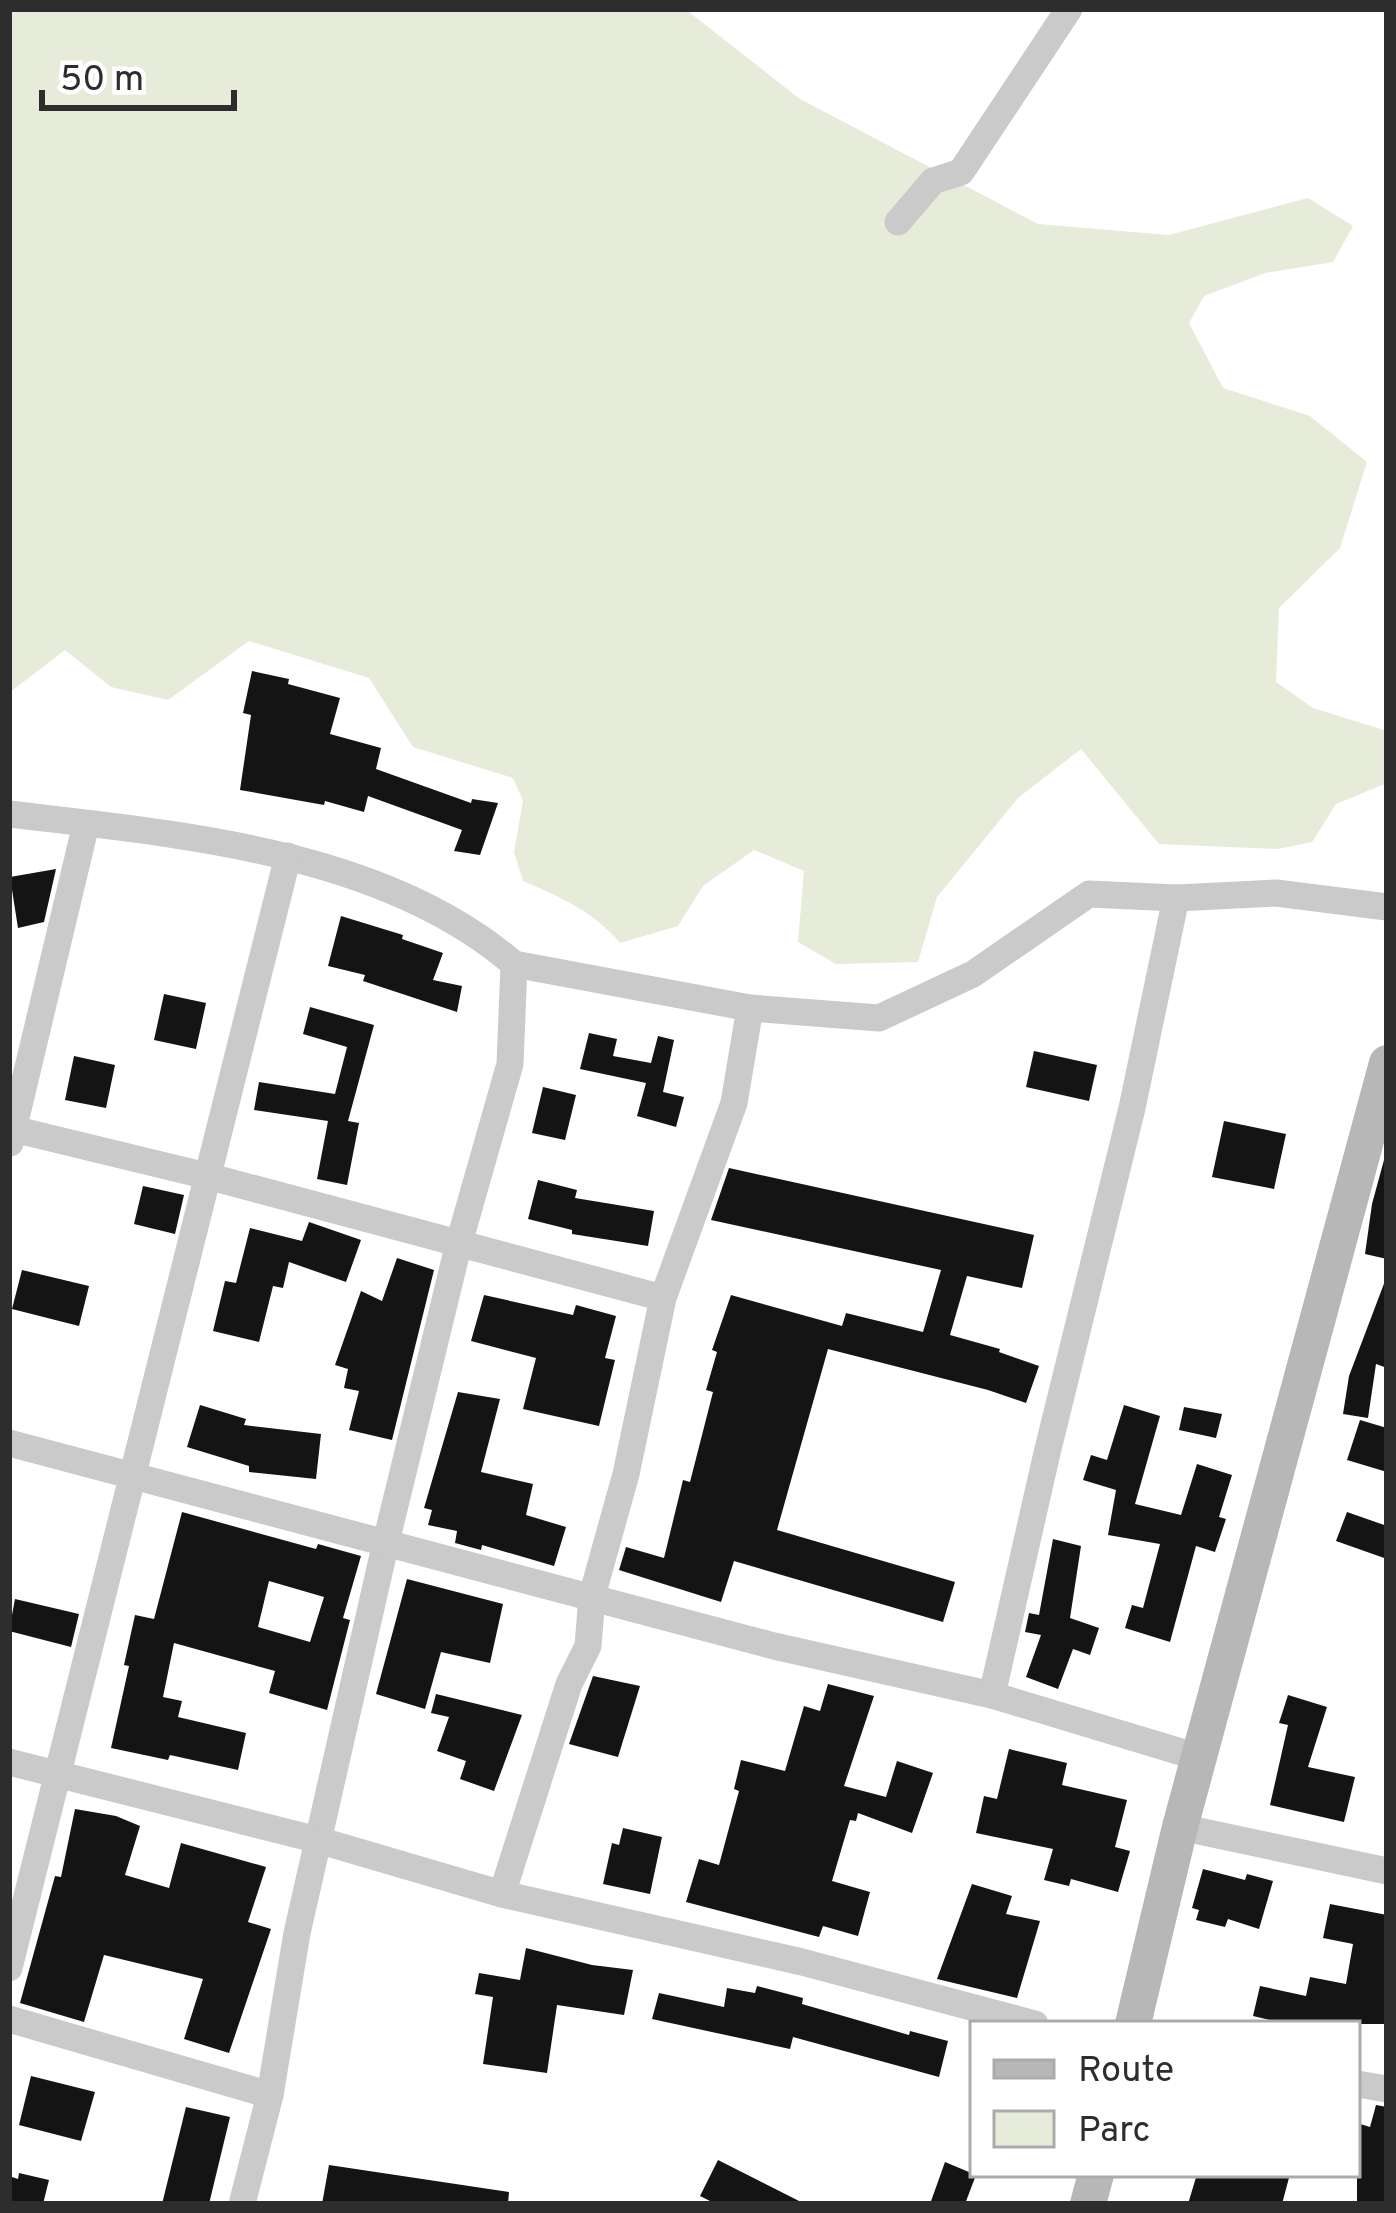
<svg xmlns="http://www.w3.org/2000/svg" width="1396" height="2213" viewBox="0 0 1396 2213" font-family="Overpass,sans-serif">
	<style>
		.green { fill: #e6ebda }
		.building { fill: #141414; fill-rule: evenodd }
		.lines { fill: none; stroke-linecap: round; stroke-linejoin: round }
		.street { stroke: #cacaca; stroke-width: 27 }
		.secondary { stroke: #b7b7b7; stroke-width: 36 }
	</style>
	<rect width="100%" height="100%" fill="#fff"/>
	<path class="green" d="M9,9H685L800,99L1038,224L1169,235L1308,198L1353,226L1333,262L1265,273L1204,296L1189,323L1223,388L1310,416L1367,462L1340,548L1279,608L1276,682L1313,708L1387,731V783L1336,804L1312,842L1278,849L1159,844L1081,749L1018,798L937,897L918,962L836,964L798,942L804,871L754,850L703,886L678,926L620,943C594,912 561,897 523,881L514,852L523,801L513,778L413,747L369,678L249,641L168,700L111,687L65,650L9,693Z"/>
	<g class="building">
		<path d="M252,671L289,679L288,684L340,698L330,734L381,748L376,769L471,803L472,799L498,803L480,855L454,851L462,830L368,796L364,812L325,801L324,805L240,790L251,715L243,713Z"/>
		<path d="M56,869L44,922L18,928L10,877Z"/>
		<path d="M341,916L403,935L402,939L443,953L433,980L462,986L457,1012L363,981L365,975L328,966Z"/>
		<path d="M164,994L206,1003L196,1049L154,1040Z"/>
		<path d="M310,1007L374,1025L348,1121L359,1123L347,1185L317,1179L328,1121L254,1110L259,1082L335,1094L347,1047L303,1034Z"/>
		<path d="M589,1033L617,1039L613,1056L651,1063L658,1036L674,1040L663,1092L684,1097L676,1127L637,1116L646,1083L580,1069Z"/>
		<path d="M1034,1051L1097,1065L1089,1101L1026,1087Z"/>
		<path d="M74,1056L115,1065L106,1108L65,1100Z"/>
		<path d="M543,1087L576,1095L565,1140L532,1133Z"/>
		<path d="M1224,1121L1286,1134L1274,1189L1212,1177Z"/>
		<path d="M1387,1149V1259L1365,1254L1372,1204Z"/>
		<path d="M729,1168L1034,1235L1022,1288L967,1276L950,1335L1000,1349L999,1352L1039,1366L1026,1403L988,1390L828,1349L777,1530L955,1582L943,1622L734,1561L721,1602L619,1570L626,1547L664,1558L683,1480L690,1482L713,1392L706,1390L717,1352L712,1350L731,1295L842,1326L846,1313L923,1332L941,1270L711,1220Z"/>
		<path d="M538,1180L577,1190L575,1198L654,1211L648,1246L572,1234V1230L528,1219Z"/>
		<path d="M143,1186L184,1195L175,1234L134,1224Z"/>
		<path d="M309,1222L361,1240L346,1282L289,1262L283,1288L273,1286L259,1342L213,1331L225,1281L236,1283L250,1228L302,1241Z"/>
		<path d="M397,1258L434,1270L392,1440L349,1430L359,1391L344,1388L348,1369L335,1365L361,1291L382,1301Z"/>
		<path d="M22,1270L89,1286L79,1326L12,1309Z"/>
		<path d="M1385,1281L1387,1368L1376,1364L1368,1418L1343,1414L1349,1376Z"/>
		<path d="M484,1295L573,1315L576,1305L616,1316L605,1358L615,1360L599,1426L523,1409L536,1358L471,1341Z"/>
		<path d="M458,1392L500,1399L481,1472L533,1484L526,1515L566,1527L554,1566L482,1545L481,1550L455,1543L457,1531L428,1525L432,1510L424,1508Z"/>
		<path d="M200,1405L246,1419L244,1425L321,1434L316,1479L249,1472V1466L187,1447Z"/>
		<path d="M1124,1405L1160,1416L1135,1504L1181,1515L1197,1464L1232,1475L1219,1517L1226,1519L1215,1552L1196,1546L1170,1642L1125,1628L1132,1605L1143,1608L1160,1544L1108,1535L1116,1490L1083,1480L1091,1455L1107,1460Z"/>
		<path d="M1184,1407L1222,1414L1216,1438L1179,1430Z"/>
		<path d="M1360,1420L1387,1428V1472L1347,1460Z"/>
		<path d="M182,1512L316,1549L318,1544L361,1556L343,1618L350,1620L327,1710L269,1693L275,1671L174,1643L163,1697L182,1701L178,1717L246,1733L238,1770L170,1755L168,1760L111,1748L129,1666L124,1665L135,1615L154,1619ZM269,1581L324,1597L310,1642L258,1627Z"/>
		<path d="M1347,1512L1387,1526V1559L1336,1541Z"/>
		<path d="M1053,1539L1081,1546L1070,1618L1099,1628L1090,1655L1073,1649L1058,1689L1026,1677L1041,1635L1025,1632L1029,1613L1039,1615Z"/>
		<path d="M407,1579L503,1604L490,1663L441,1652L425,1709L376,1694Z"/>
		<path d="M15,1599L79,1614L71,1647L9,1631Z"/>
		<path d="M593,1676L640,1686L618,1757L569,1744Z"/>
		<path d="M828,1684L874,1696L844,1786L886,1797L897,1761L933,1773L912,1833L858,1813L856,1821L850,1820L832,1881L870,1892L858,1936L823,1926L819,1937L686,1902L699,1859L719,1865L739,1791L734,1789L741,1760L785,1771L804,1706L820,1711Z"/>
		<path d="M436,1694L522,1715L494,1791L460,1779L466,1761L437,1751L449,1717L431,1713Z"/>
		<path d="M1288,1695L1327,1707L1308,1767L1355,1777L1344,1822L1270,1805L1288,1725L1279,1723Z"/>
		<path d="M1009,1749L1067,1763L1062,1785L1127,1800L1115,1847L1130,1851L1118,1892L1071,1879L1069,1886L1044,1880L1053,1849L976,1833L984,1796L997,1799Z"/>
		<path d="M75,1809L116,1816L140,1826L125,1875L169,1888L181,1843L266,1867L248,1922L271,1929L229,2053L184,2039L203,1979L104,1955L84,2022L20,2003L55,1876L61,1877Z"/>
		<path d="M623,1828L662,1837L650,1894L603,1884L612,1843L619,1845Z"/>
		<path d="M1203,1869L1245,1880L1247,1874L1273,1881L1259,1929L1228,1919L1225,1927L1196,1920L1199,1910L1192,1908Z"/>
		<path d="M972,1884L1012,1896L1006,1914L1040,1921L1017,1998L937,1979Z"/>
		<path d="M1330,1904L1387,1915V2024H1287L1253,2016L1260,1986L1306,1996L1310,1977L1346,1984L1353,1944L1323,1938Z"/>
		<path d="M526,1948L592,1965L633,1970L624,2015L557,2005L547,2073L483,2064L493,1997L475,1994L479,1973L520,1980Z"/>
		<path d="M757,1986L803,1998L802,2004L909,2035L910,2031L948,2041L939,2077L793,2037L790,2049L652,2019L659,1993L724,2007L727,1988L755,1993Z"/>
		<path d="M31,2076L95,2092L81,2141L19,2125Z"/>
		<path d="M1376,2105L1387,2107V2204H1357V2123L1370,2127Z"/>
		<path d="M186,2107L230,2117L209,2204H162Z"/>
		<path d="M718,2160L805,2204H716L700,2196Z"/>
		<path d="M945,2162L976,2175L965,2204H930Z"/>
		<path d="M329,2165L509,2192L508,2204H322Z"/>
		<path d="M19,2173L49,2180L43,2204H9V2176L18,2179Z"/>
		<path d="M1197,2174H1290L1282,2204H1188Z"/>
	</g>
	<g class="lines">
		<g class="street">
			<path d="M898,222L933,181L961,172L1069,9"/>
			<path d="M9,814C176,834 382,850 514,964L510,1064L459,1243L386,1542L297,1933L270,2095L242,2204"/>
			<path d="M514,964L750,1008L879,1018L973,974L1089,894L1176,898"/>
			<path d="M9,1128L207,1176L663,1298"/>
			<path d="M10,1143L86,824"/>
			<path d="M9,1443L774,1646L992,1695L1201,1758"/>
			<path d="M992,1695L1047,1453L1132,1108L1176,898L1276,893L1387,907"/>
			<path d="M9,1762L318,1840L502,1894L802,1962L1035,2024"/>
			<path d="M1180,1827L1387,1871"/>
			<path d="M502,1894L569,1684L588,1646L592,1596L626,1474L663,1298L734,1103L750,1008"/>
			<path d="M9,1968L288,856"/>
			<path d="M9,2019L270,2095"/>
			<path d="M1357,2084L1387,2089"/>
		</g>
		<g class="secondary">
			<path d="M1133,2024L1180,1827L1387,1063"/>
			<path d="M1088,2204L1096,2174"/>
		</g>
	</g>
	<rect width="1396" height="2213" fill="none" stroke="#2d2d2d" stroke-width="24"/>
	<rect x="970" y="2021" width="390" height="156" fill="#ffffff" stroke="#ababab" stroke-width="3"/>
	<rect x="994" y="2060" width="60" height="18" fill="#b7b7b7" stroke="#ababab" stroke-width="3"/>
	<text x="1078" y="2081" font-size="36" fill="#2d2d2d">Route</text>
	<rect x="994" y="2111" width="60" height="36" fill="#e6ebda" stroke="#ababab" stroke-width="3"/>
	<text x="1078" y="2141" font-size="36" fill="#2d2d2d">Parc</text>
	<path d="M42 90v18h192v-18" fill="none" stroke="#2d2d2d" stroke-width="6"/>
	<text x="60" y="90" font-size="36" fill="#2d2d2d" stroke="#ffffff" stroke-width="9" paint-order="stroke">50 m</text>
</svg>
